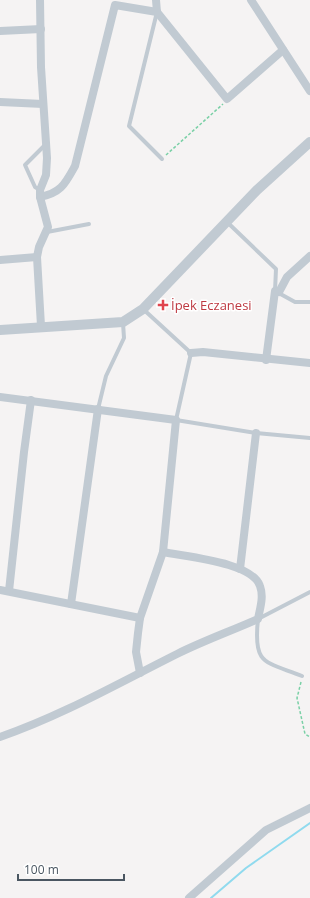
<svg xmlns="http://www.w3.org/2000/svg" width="310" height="898" viewBox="0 0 310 898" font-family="'Open Sans',sans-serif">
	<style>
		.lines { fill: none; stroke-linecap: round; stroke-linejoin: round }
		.stream { stroke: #90daee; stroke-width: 2 }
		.path { stroke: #7ad0a6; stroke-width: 1.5; stroke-dasharray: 3 2; stroke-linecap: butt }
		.service { stroke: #c1cad2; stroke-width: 4 }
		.minor { stroke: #c1cad2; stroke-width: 8 }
		.tertiary { stroke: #c1cad2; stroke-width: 10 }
		.health-dot { fill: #e0444e; stroke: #fff; stroke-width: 1.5 }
		.labels { text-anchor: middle; stroke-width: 3; stroke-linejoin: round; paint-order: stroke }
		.health-label { font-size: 13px; fill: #be3a42; stroke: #fff; text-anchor: start }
	</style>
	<rect width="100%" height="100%" fill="#f5f3f3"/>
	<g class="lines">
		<path class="stream" d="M211,898L246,868L310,823"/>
		<g class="path">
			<path d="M166,155L223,104"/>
			<path d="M301,682L297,698L305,734L310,737"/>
		</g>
		<g class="service">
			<path d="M157,12L129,126L162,159"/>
			<path d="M40,190L35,187L25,165L46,144"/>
			<path d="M227,222L276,269L275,291L295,302H310"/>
			<path d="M47,232L89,224"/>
			<path d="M143,309L191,353L176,420L256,433L310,438"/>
			<path d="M98,409L106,376L124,338L123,323"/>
			<path d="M302,676C264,661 253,665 258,619L310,592"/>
		</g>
		<g class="minor">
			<path d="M40,0L41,67L47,158L46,175L40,190V197L48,227L39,247L37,257L41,326"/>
			<path d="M156,0L157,12L227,99L283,50"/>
			<path d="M251,0L310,91"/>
			<path d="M0,31L41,29"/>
			<path d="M0,102L43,104"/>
			<path d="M40,197C61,193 65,184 75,166L115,5L157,12"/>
			<path d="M0,260L37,257"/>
			<path d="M279,292L287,277L310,256"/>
			<path d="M191,353L203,352L310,363"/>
			<path d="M266,360L275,291"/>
			<path d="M0,397L176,420L163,552L140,618L138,633L136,652L140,673"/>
			<path d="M240,569L256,433"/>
			<path d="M0,590L140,618"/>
			<path d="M9,591L24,452L31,400"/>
			<path d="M71,604L98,409"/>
			<path d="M0,737C61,716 119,683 177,654C203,641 231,631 258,619C260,608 264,597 260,586C252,562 186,557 163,552"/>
			<path d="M189,898L266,830L310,808"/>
		</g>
		<path class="tertiary" d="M0,330L123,322L143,309L257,190L310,142"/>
	</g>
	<path class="health-dot" d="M161 299h4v4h4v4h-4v4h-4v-4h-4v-4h4z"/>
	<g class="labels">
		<g class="health-label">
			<text x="171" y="310">İpek Eczanesi</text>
		</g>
	</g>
	<path d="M18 874v6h106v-6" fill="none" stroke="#4a5661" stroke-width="2"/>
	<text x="24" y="874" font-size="12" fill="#4a5661" stroke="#ffffff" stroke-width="3" paint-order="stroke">100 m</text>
</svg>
